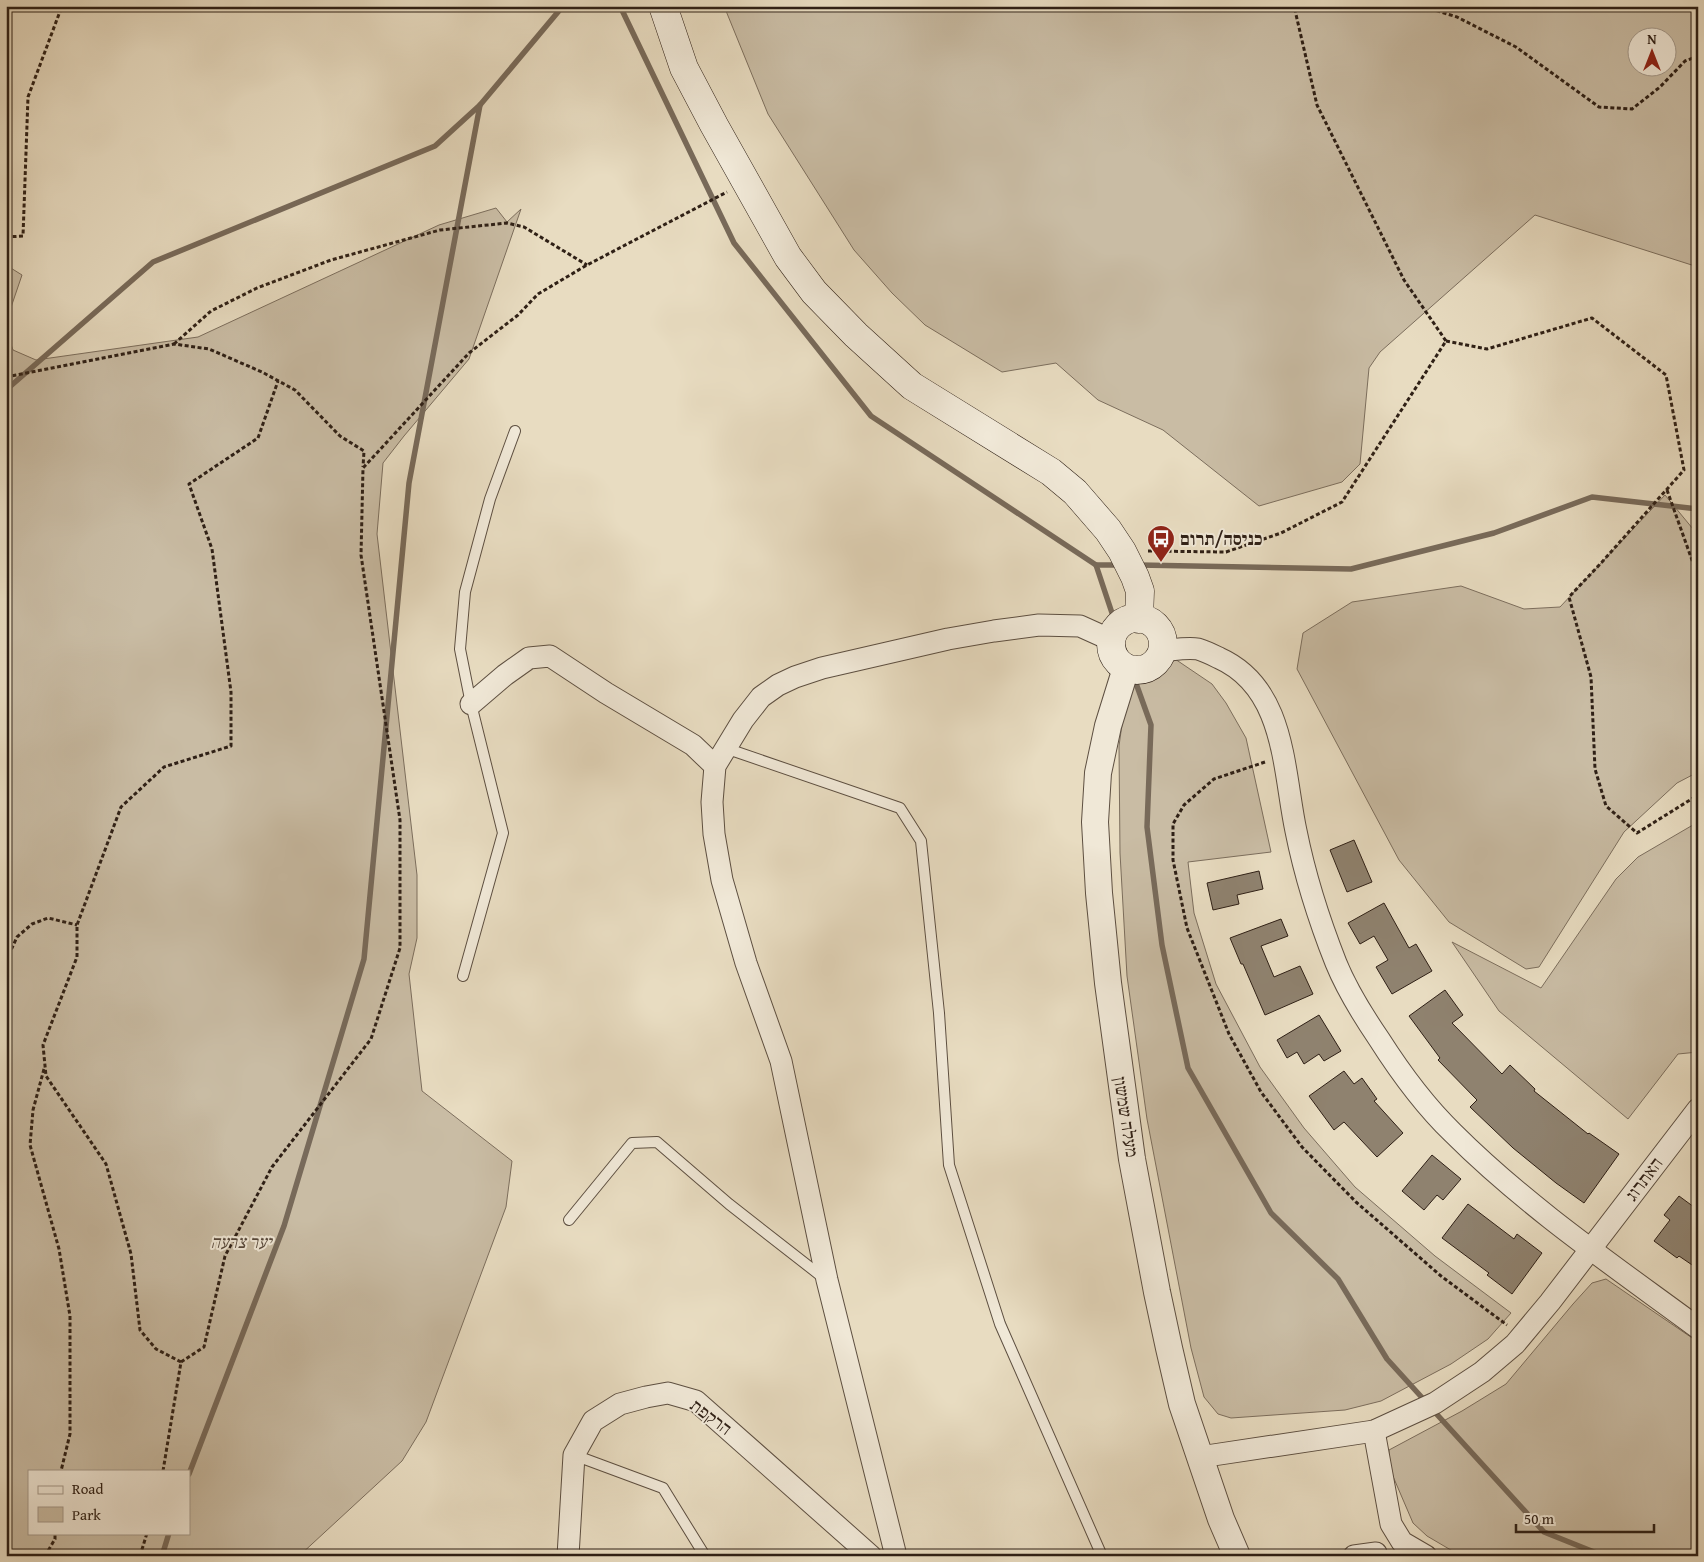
<svg xmlns="http://www.w3.org/2000/svg" width="1704" height="1562" viewBox="0 0 1704 1562" font-family="'Gentium Book Plus','Frank Ruhl Libre',serif">
	<style>
		.green { fill: #c9bca4; stroke: #7c6e5d; fill-rule: evenodd }
		.lines { fill: none; stroke-linecap: round; stroke-linejoin: round }
		.stream { stroke: #786a5a; stroke-width: 5.5 }
		.building { fill: #8f826f; stroke: #2f2016 }
		.service-casing { stroke: #5d4f41; stroke-width: 12 }
		.minor-casing { stroke: #5d4f41; stroke-width: 23 }
		.tertiary-casing { stroke: #5d4f41; stroke-width: 28 }
		.secondary-casing { stroke: #2f2016; stroke-width: 29 }
		.path { stroke: #2f2016; stroke-width: 3; stroke-dasharray: 4 2.5; stroke-linecap: butt }
		.service { stroke: #f0e8d7; stroke-width: 10 }
		.minor { stroke: #f0e8d7; stroke-width: 21 }
		.tertiary { stroke: #f0e8d7; stroke-width: 26 }
		.secondary { stroke: #f0e8d7; stroke-width: 28 }
		.labels { text-anchor: middle; stroke-width: 4; stroke-linejoin: round; paint-order: stroke }
		.poi-label { font-size: 18px; font-weight: bold; fill: #2f2016; stroke: #f0e8d7; text-anchor: start }
		.street-label { font-size: 18px; fill: #2f2016; stroke: #f0e8d7 }
		.park-label { font-size: 18px; font-style: italic; fill: #56473a; stroke: #f0e8d7 }
	</style>
	<rect width="100%" height="100%" fill="#e8dcc1"/>
	<filter id="stains"><feTurbulence type="fractalNoise" baseFrequency=".004" numOctaves="4"/><feColorMatrix values="0 0 0 0 .2 0 0 0 0 .09 0 0 0 0 .02 0 0 0 .5 -.17"/></filter>
	<radialGradient id="worn" r=".72"><stop offset=".6" stop-color="#630" stop-opacity="0"/><stop offset="1" stop-color="#630" stop-opacity=".3"/></radialGradient>
	<g class="green">
		<path d="M724,6H1698V267L1535,215L1380,352L1369,368L1360,464L1342,482L1259,506L1163,430L1098,400L1056,363L1002,372L925,325L892,293L854,250L768,114ZM1636,38H1666V68H1636Z"/>
		<path d="M496,208L507,222L521,209L469,359L404,436L383,463L377,534L417,875V938L409,974L422,1091L512,1161L506,1207L426,1422L402,1461L299,1556H6V330L13,350L36,360L198,337L439,225ZM29,1471H189V1533H29Z"/>
		<path d="M6,265L22,275L6,322Z"/>
		<path d="M1665,495L1693,529L1698,531V772L1677,783L1624,832L1539,967L1526,969L1449,922L1399,860L1297,669L1303,633L1352,602L1461,586L1524,609L1560,607Z"/>
		<path d="M1175,659L1212,684L1226,703L1246,738L1271,852L1188,862L1194,913L1216,984L1260,1067L1304,1128L1355,1187L1435,1256L1511,1313L1488,1339L1451,1364L1381,1401L1345,1410L1231,1418L1218,1414L1204,1397L1191,1348L1147,1119L1127,976L1120,853L1119,746L1127,688Z"/>
		<path d="M1698,822V1052L1678,1054L1628,1119L1499,1011L1452,942L1541,988L1616,879L1638,857Z"/>
		<path d="M1606,1279L1698,1342V1556H1461L1427,1536L1413,1523L1389,1467V1450L1462,1411L1506,1384L1573,1304L1592,1283Z"/>
	</g>
	<g class="lines">
		<g class="stream">
			<path d="M620,6L734,243L871,416L1096,565L1128,661"/>
			<path d="M6,390L153,262L435,146L480,105L563,6"/>
			<path d="M1096,565H1119"/>
			<path d="M1139,565L1351,569L1494,533L1592,497L1698,509"/>
			<path d="M1133,675L1151,725L1147,827L1162,945L1188,1068L1271,1213L1338,1279L1387,1359L1426,1402"/>
			<path d="M1432,1409L1544,1532L1604,1556"/>
			<path d="M189,1474L284,1226L364,959L409,483L480,105"/>
			<path d="M162,1556L169,1533"/>
		</g>
	</g>
	<g class="building">
		<path d="M1354,840L1372,882L1347,892L1330,850Z"/>
		<path d="M1259,871L1263,889L1237,895L1239,904L1213,910L1207,883Z"/>
		<path d="M1384,903L1409,948L1416,944L1432,971L1392,994L1376,967L1388,960L1374,936L1360,944L1348,923Z"/>
		<path d="M1281,919L1288,936L1261,946L1274,977L1300,966L1313,994L1265,1015L1243,964H1241L1230,938Z"/>
		<path d="M1445,990L1463,1015L1452,1023L1502,1074L1510,1065L1535,1089L1534,1091L1588,1134L1589,1133L1619,1154L1584,1203L1556,1183L1513,1148L1470,1107L1477,1100L1438,1060L1440,1058L1409,1016Z"/>
		<path d="M1319,1015L1341,1051L1324,1061L1319,1054L1304,1064L1297,1052L1287,1058L1277,1040Z"/>
		<path d="M1344,1071L1354,1084L1362,1078L1377,1099L1374,1101L1403,1133L1377,1157L1344,1122L1334,1130L1309,1096Z"/>
		<path d="M1432,1155L1461,1179L1443,1200L1437,1195L1424,1210L1402,1191Z"/>
		<path d="M1679,1196L1698,1210V1269L1679,1256L1677,1258L1654,1241L1670,1220L1664,1215Z"/>
		<path d="M1468,1204L1514,1239L1517,1234L1542,1253L1512,1294L1487,1275L1489,1273L1442,1238Z"/>
	</g>
	<g class="lines">
		<defs>
			<g id="service">
				<path d="M725,748L900,808L921,841L939,1013L949,1165L1000,1324L1102,1556"/>
				<path d="M463,976L503,833L471,704L460,649L465,592L490,499L515,431"/>
				<path d="M569,1220L632,1143L657,1142L729,1204L825,1279"/>
				<path d="M574,1455L663,1488L705,1556"/>
			</g>
			<g id="minor">
				<path d="M1161,651C1173,650 1187,647 1198,649C1205,651 1213,655 1219,658C1286,688 1283,770 1296,831C1305,876 1319,920 1336,963C1347,990 1362,1014 1379,1039C1400,1072 1424,1105 1453,1133C1526,1206 1614,1266 1698,1328"/>
				<path d="M471,704L505,675L529,658L550,656L606,693L693,745L715,766"/>
				<path d="M1374,1431L1391,1524L1402,1542L1426,1556"/>
				<path d="M1200,1457L1374,1431L1435,1403L1482,1372L1515,1344L1550,1302L1698,1109"/>
				<path d="M568,1556L574,1455L593,1421L620,1404L646,1397L668,1393L696,1401L871,1556"/>
				<path d="M896,1556L827,1280L781,1061L746,963L722,880L714,834L712,802L715,766L743,720L761,697L778,685L795,677L822,668L948,639L994,631L1039,625L1080,626L1111,640"/>
				<path d="M1354,1556L1376,1553"/>
			</g>
			<path id="tertiary" d="M1126,668L1108,726L1098,773L1095,822L1099,893L1108,983L1132,1159L1157,1292L1169,1348L1182,1404L1221,1519L1237,1556"/>
			<g id="secondary">
				<path d="M663,6L684,68L714,125L788,257L814,292L856,335L912,386L1051,472L1075,492L1108,530L1122,551L1135,577L1140,591L1139,619"/>
				<circle cx="1137" cy="644" r="26"/>
			</g>
		</defs>
		<use href="#service" class="service-casing"/>
		<use href="#minor" class="minor-casing"/>
		<use href="#tertiary" class="tertiary-casing"/>
		<use href="#secondary" class="secondary-casing"/>
		<g class="path">
			<path d="M1336,6L1359,9L1386,6"/>
			<path d="M1411,6L1425,7L1457,17L1516,47L1599,107L1632,109L1660,87L1685,61L1698,56"/>
			<path d="M6,237L23,236L28,97L62,6"/>
			<path d="M1446,341L1487,349L1592,318L1666,375L1684,470L1602,562L1569,597L1591,677L1595,769L1606,806L1637,833L1698,795"/>
			<path d="M174,344L211,311L257,288L331,260L440,230L507,223L524,227L587,265"/>
			<path d="M6,377L174,344L209,349L262,372L295,390L340,436L364,451L363,467"/>
			<path d="M1667,490L1698,577"/>
			<path d="M1148,551L1226,552L1281,533L1342,502L1446,341L1404,280L1317,105L1294,6"/>
			<path d="M1698,605L1695,665L1698,687"/>
			<path d="M1265,762L1214,779L1184,805L1173,824V860L1187,928L1229,1034L1261,1092L1302,1147L1356,1202L1441,1276L1507,1325"/>
			<path d="M6,961L17,937L32,924L48,918L77,925"/>
			<path d="M44,1069L33,1110L30,1145L59,1249L70,1316V1434L61,1471"/>
			<path d="M181,1362L156,1349L140,1330L131,1254L106,1164L46,1076L43,1045L77,957V925L121,807L164,767L231,746V692L212,549L189,484L258,438L278,381"/>
			<path d="M163,1471L181,1362L204,1347L225,1256L272,1167L371,1039L400,948V820L361,555L363,468L469,353L518,315L538,294L587,265L727,192"/>
			<path d="M45,1556L55,1539V1533"/>
			<path d="M140,1556L147,1533"/>
		</g>
		<use href="#service" class="service"/>
		<use href="#minor" class="minor"/>
		<use href="#tertiary" class="tertiary"/>
		<use href="#secondary" class="secondary"/>
	</g>
	<defs>
		<symbol id="bus-pin" viewBox="-11 -11 22 30"><path d="M0 17L-7.5 6A9.5 9.5 0 1 1 7.5 6Z" fill="#8f2418" stroke="#f0e8d7"/><path d="M-5-6H5V4H4V6H2V4H-2V6H-4V4H-5ZM-3.5-4V0h7V-4ZM-3.5 1.2v1.5H-2V1.2ZM2 1.2v1.5H3.5V1.2Z" fill="#fff"/></symbol>
	</defs>
	<g fill-rule="evenodd">
		<use href="#bus-pin" x="1145" y="523" width="32" height="43"/>
	</g>
	<g class="labels">
		<g class="poi-label">
			<text x="1180" y="545">כניסה/תרום</text>
		</g>
		<g class="street-label">
			<text transform="translate(1126 1117) rotate(81)" y="6">מעלה שמשון</text>
			<text transform="translate(1644 1179) rotate(-53)" y="6">האתרוג</text>
			<text transform="translate(711 1417) rotate(37)" y="6">הרקפת</text>
		</g>
		<g class="park-label">
			<text x="241" y="1248">יער צרעה</text>
		</g>
	</g>
	<rect width="1704" height="1562" fill="none" stroke="#e8dcc1" stroke-width="25"/>
	<rect x="8" y="8" width="1689" height="1547" fill="none" stroke="#2f2016" stroke-width="2.5"/>
	<rect x="12" y="12" width="1679" height="1537" fill="none" stroke="#2f2016"/>
	<rect x="28" y="1470" width="162" height="65" fill="#f0e8d7" stroke="#a3988a"/>
	<rect x="38" y="1486" width="25" height="8" fill="#f0e8d7" stroke="#a3988a"/>
	<text x="72" y="1494" font-size="15" fill="#2f2016">Road</text>
	<rect x="38" y="1507" width="25" height="15" fill="#c9bca4" stroke="#a3988a"/>
	<text x="72" y="1520" font-size="15" fill="#2f2016">Park</text>
	<g transform="translate(1652 52)"><circle r="24" fill="#f0e8d7" stroke="#a3988a"/>
	<path d="M0-4L9 19L0 12L-9 19Z" fill="#8f2418"/>
	<text y="-8" font-size="14" font-weight="bold" text-anchor="middle" fill="#2f2016">N</text>
	</g>
	<path d="M1516 1524v8h138v-8" fill="none" stroke="#2f2016" stroke-width="2.5"/>
	<text x="1524" y="1524" font-size="15" fill="#2f2016" stroke="#f0e8d7" stroke-width="4" paint-order="stroke">50 m</text>
	<rect width="100%" height="100%" filter="url(#stains)"/>
	<rect width="100%" height="100%" fill="url(#worn)"/>
</svg>
